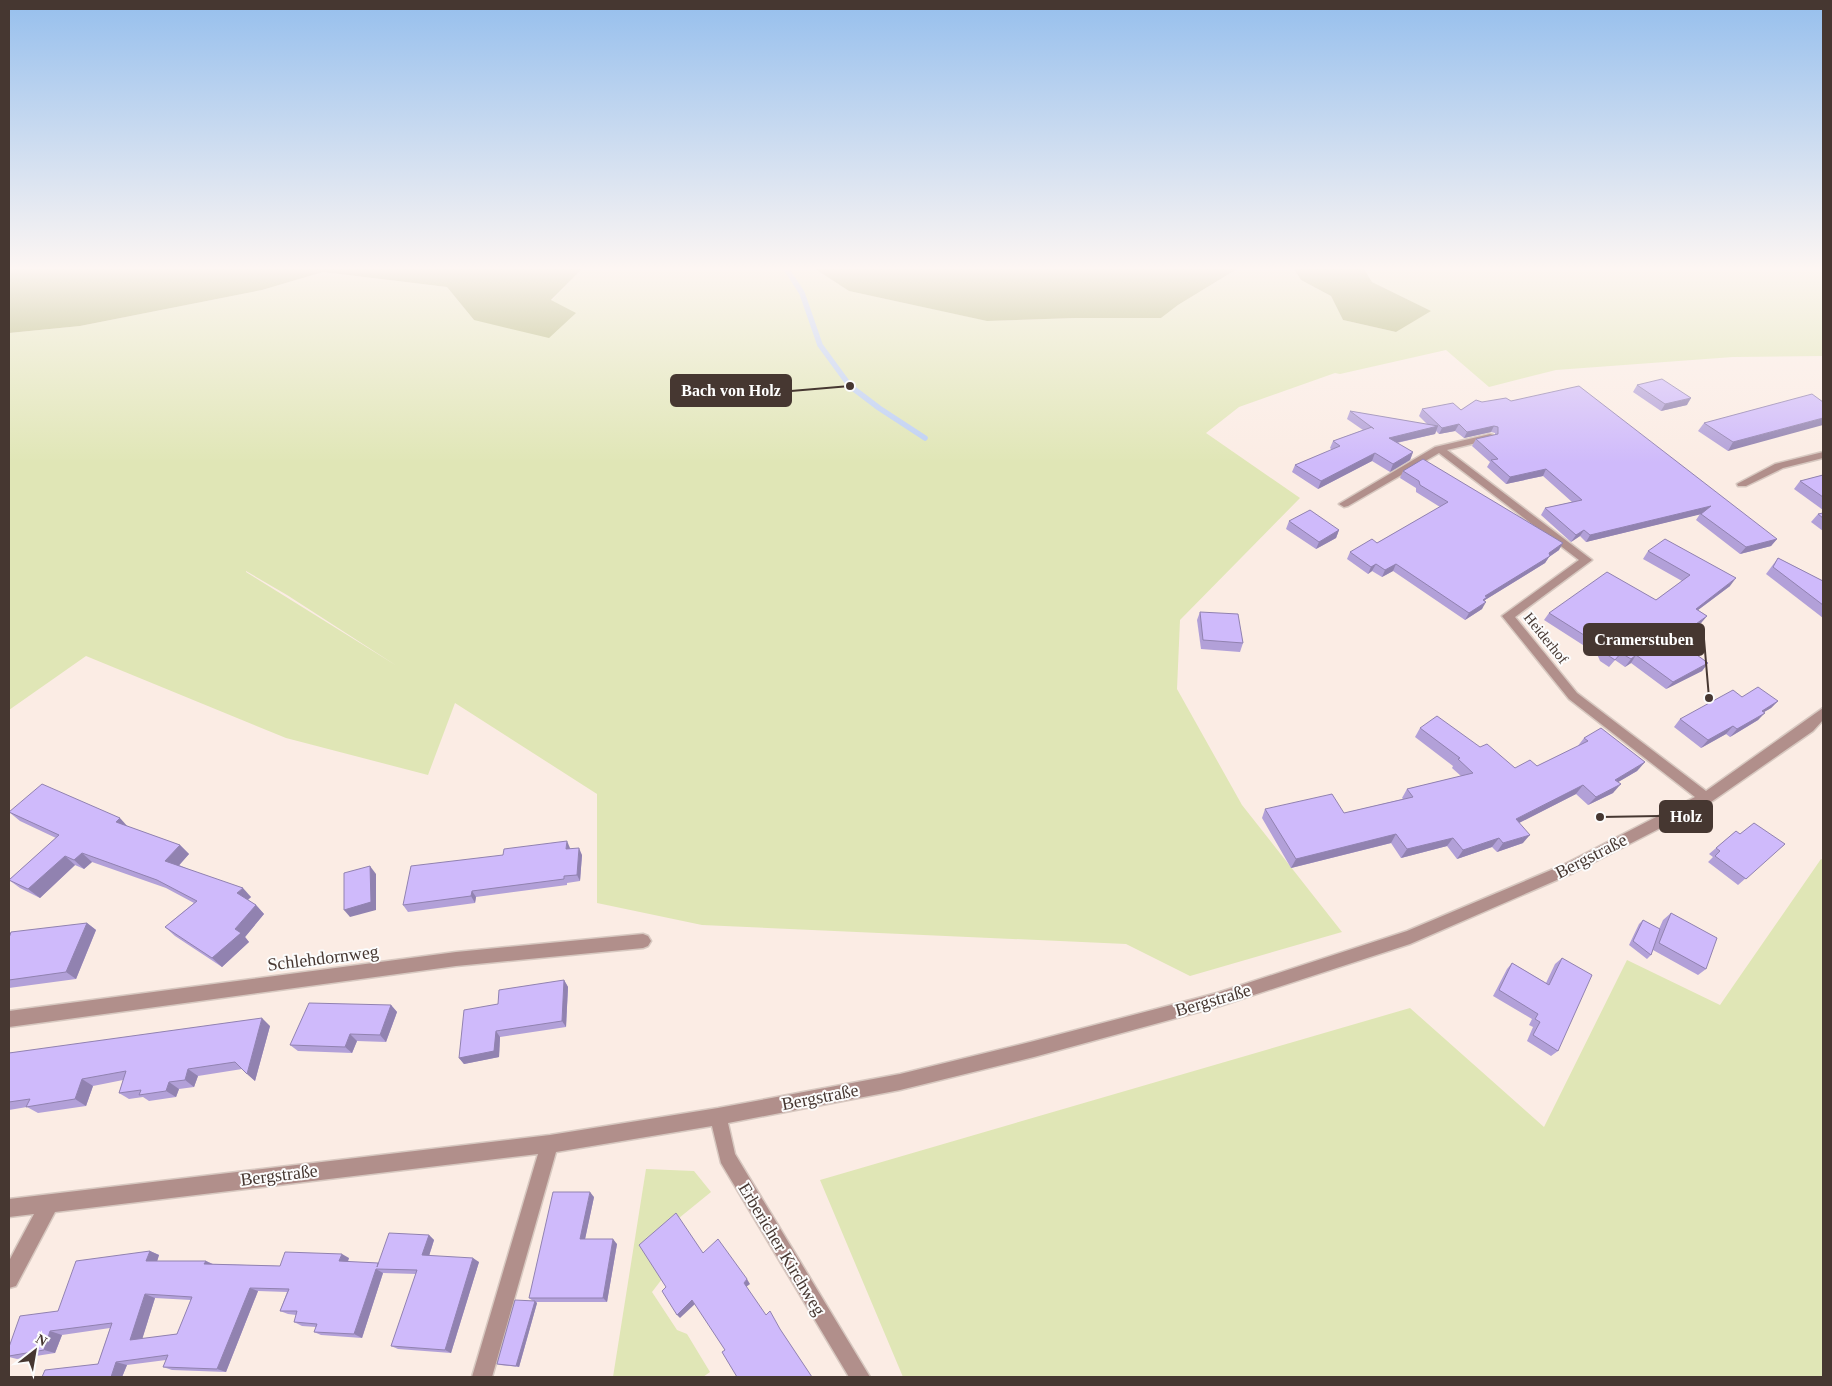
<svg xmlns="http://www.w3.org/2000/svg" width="1832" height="1386" viewBox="0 0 1832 1386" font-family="'Times New Roman',serif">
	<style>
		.green { fill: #e0e6b6; fill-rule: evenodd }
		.forest { fill: #a9b06a }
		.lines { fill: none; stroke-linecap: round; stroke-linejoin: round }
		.stream { stroke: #bccff4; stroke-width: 5.5 }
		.minor-casing { stroke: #d7c8c0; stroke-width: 3 }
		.minor { fill: #b18f8b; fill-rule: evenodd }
		.wall { fill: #b2a0d8; fill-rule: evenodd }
		.shaded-wall { fill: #9182b0 }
		.building { fill: #cfbafb; stroke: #9182b0; fill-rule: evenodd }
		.labels { text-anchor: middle; stroke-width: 4; stroke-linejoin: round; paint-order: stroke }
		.street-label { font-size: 15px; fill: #463731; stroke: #fcfcfc }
		.near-street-label { font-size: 18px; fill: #463731; stroke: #fcfcfc }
		.leader { fill: none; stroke: #463731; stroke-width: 2 }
		.callout-dot { fill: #463731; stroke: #fcfcfc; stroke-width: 2 }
		.callout { fill: #463731; stroke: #463731; stroke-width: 2 }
		.callout-label { font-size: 16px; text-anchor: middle; font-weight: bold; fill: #fff }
	</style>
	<rect width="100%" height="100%" fill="#fbece4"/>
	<g class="green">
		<path d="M582,269H815L849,291L988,321L1075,318H1161L1178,305L1237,269H1294L1301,280L1331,296L1343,320L1396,332L1430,311L1372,282L1364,269H1823V356L1733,357L1556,370L1489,387L1446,350L1340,374L1335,373L1239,407L1206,433L1300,498L1180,620L1177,689L1242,805L1342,932L1190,976L1126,944L702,925L597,903V794L455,703L428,775L286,738L86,656L9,710V333L80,326L262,290L323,272L447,287L474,320L551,301ZM246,571L287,595L397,666L246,572Z"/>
		<path d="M1821,859L1823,860V1377H903L820,1180L1410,1008L1544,1127L1627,960L1720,1005Z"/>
		<path d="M646,1169L694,1171L711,1192L679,1218L662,1279L652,1292L677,1330L687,1334L710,1372L703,1377H613Z"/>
	</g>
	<g class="forest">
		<path d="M9,269H582L551,300L576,313L549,338L474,320L447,287L323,272L262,290L80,326L9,333Z"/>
		<path d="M815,269H1237L1178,305L1161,318H1075L987,321L849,291Z"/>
		<path d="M1294,269H1364L1372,282L1431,311L1396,332L1343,320L1331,296L1301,280Z"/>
	</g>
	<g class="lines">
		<path class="stream" d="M787,270L802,293L820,345L850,386L879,408L925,438"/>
		<defs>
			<g id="minor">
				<path d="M1490,434L1493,435V439L1447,450L1592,560L1515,617L1577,693L1706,791L1823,708V720L1813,731L1711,802L1573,873L1410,944L1217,1007L1034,1057L900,1090L728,1123L735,1154L870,1377H849L721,1163L712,1126L556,1152L492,1377H472L538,1154L55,1212L16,1286L9,1288V1261L34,1214L9,1217V1199L550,1135L718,1108L900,1074L1034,1041L1217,993L1407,931L1563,865L1695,797L1569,699L1502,616L1579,560L1439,453L1348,506L1344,507L1339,504L1435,447Z"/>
				<path d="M1823,452V458L1783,468L1746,486H1738L1737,484L1775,464Z"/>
				<path d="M643,934L648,936L651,941L648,946L643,948L456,966L9,1027V1011L456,952Z"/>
			</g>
		</defs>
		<use href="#minor" class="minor-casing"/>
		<use href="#minor" class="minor"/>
	</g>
	<g class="wall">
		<path d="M1637,385L1687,405L1661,411L1633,392Z"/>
		<path d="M1511,401L1777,539L1771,546L1740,554L1696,520L1700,514L1586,542L1580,536L1571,542L1541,515L1545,508L1572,502L1543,476L1506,484L1487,467L1490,462L1472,446L1476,439L1495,435V433L1491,432L1464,438L1455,431L1439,434L1436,431L1435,434L1397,443L1413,452L1410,460L1390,472L1372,461L1318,489L1292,472L1295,465L1332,450L1330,448L1333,441L1363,430L1347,419L1350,411L1428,425L1419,416L1422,409L1461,410L1482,402Z"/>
		<path d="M1823,402L1728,451L1698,431L1704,423Z"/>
		<path d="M1403,471L1559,550L1549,557L1545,563L1485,600L1482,609L1465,620L1393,571L1382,577L1372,571L1368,574L1347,559L1350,552L1377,543L1440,507L1416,492V488L1400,478Z"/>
		<path d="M1823,475V510L1794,489L1800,481Z"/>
		<path d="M1823,513V531L1811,522L1818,514Z"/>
		<path d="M1289,521L1339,530L1336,538L1316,549L1286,529Z"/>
		<path d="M1648,551L1730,586L1698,610L1707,616L1701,623L1677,641L1708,663L1702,671L1666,689L1631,663L1625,667L1615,660L1609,667L1600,661L1597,654L1544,620L1549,613L1656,600L1682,581L1643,559Z"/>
		<path d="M1778,558L1823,581V618L1766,574Z"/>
		<path d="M1200,612L1243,643L1240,652L1201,649L1197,620Z"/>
		<path d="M1742,697L1778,701L1771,708L1764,712L1758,720L1730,737L1726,734L1701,748L1674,727L1680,719Z"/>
		<path d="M1420,728L1480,747L1515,768L1537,766L1577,747L1584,738L1645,762L1637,771L1618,782L1613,793L1588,805L1576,794L1519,823L1523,843L1497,852L1492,847L1457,859L1447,846L1401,858L1391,843L1291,868L1262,818L1265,809L1344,813L1403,799L1402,798L1407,789L1461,776L1452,768L1453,766L1415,737Z"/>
		<path d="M9,812L129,827L180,845L189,854L179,865L251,897L248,900L256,905L264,914L245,937L249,942L222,967L175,936L165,927L194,903L166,888L92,862L84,869L75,865L40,898L20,888L9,880L56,838L20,821Z"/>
		<path d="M1736,831L1740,834L1785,844L1738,885L1708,862L1713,857L1709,854Z"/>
		<path d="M570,848V849L582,855L580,881L567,883V885L476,897L475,903L408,912L403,905Z"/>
		<path d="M1671,913L1706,969L1698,975L1653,950L1651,955L1647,959L1629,945L1639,924L1643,920L1659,929L1663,920Z"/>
		<path d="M87,923L96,930L76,979L9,988V938Z"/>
		<path d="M1562,958L1558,1051L1551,1056L1527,1041L1533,1027L1529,1025L1532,1019L1493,996L1507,969L1512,963L1546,983L1555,964Z"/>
		<path d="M564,980L568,987L566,1027L500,1037L499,1057L464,1064L459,1058L498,1004Z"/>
		<path d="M391,1005L397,1012L386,1042L357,1041L352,1053L298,1051L290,1045Z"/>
		<path d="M270,1026L255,1081L242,1069L198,1076L194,1087L179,1089L176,1097L149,1101L143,1097L129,1099L119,1093L123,1080L93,1086L86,1106L38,1113L27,1107L9,1110V1053Z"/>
		<path d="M594,1197L585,1239L617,1244L607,1302H536L537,1303L519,1367L500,1365L497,1364L533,1301L529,1298Z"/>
		<path d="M429,1235L434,1240L429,1256L479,1262L451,1353L398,1349L391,1346L416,1274L383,1273L362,1338L321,1335L314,1332L316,1327L302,1326L294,1322L296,1315L288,1314L280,1311L287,1292L258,1291L226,1372L172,1370L163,1367L166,1360L127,1365L122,1377H42L98,1364L110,1328L62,1335L55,1353L17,1359L9,1357V1347L58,1311L150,1251L159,1255L157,1261H206L213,1264L280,1266L349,1258L348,1262L378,1263ZM155,1298L191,1300L177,1334L142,1339Z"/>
	</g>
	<g class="shaded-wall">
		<path d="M1691,398L1687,405L1661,411L1665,404Z"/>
		<path d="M1823,418V425L1728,451L1733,442Z"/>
		<path d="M1459,424L1455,431L1439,434L1442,428Z"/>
		<path d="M1438,426L1435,434L1386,445L1389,438Z"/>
		<path d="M1494,426L1491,432L1464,438L1467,432Z"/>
		<path d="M1413,452L1410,460L1390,472L1393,464Z"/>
		<path d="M1375,453L1372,461L1318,489L1321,481Z"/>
		<path d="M1546,469L1543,476L1506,484L1510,477Z"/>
		<path d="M1711,506L1706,513L1586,542L1590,535Z"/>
		<path d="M1339,530L1336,538L1316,549L1319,542Z"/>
		<path d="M1584,530L1580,536L1571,542L1576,535Z"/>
		<path d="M1777,539L1771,546L1740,554L1746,547Z"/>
		<path d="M1563,543L1559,550L1549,557L1545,563L1485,600L1483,604L1478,607L1485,596Z"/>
		<path d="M1376,564L1372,571L1368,574L1371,567Z"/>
		<path d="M1396,564L1393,571L1382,577L1385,570Z"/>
		<path d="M1736,578L1730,586L1690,616L1696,609Z"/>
		<path d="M1486,602L1482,609L1465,620L1469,613Z"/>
		<path d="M1707,616L1701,623L1669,647L1675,639Z"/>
		<path d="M1636,655L1631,663L1625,667L1631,659Z"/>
		<path d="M1708,663L1702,671L1666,689L1673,682Z"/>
		<path d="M1778,701L1771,708L1754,718L1762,711Z"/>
		<path d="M1765,713L1758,720L1730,737L1737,729Z"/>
		<path d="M1733,726L1726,734L1701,748L1708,740Z"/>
		<path d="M1645,762L1637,771L1608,788L1615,780Z"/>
		<path d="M1621,784L1613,793L1588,805L1596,797Z"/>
		<path d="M1583,785L1576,794L1509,828L1516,819Z"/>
		<path d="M120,818L129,828L116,822Z"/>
		<path d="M1396,834L1391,843L1291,868L1296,859Z"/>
		<path d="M1530,835L1523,843L1497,852L1503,843Z"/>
		<path d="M1453,838L1447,846L1401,858L1407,849Z"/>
		<path d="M1499,838L1492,847L1457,859L1463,850Z"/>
		<path d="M567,841L570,848L569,856L566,849Z"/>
		<path d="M180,845L189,854L175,870L165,861Z"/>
		<path d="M579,848L582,855L580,881L577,875Z"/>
		<path d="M82,853L92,862L84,869L74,860Z"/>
		<path d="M65,856L75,865L40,898L28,889Z"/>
		<path d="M370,866L376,874V910L350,917L344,910Z"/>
		<path d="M243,888L251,897L246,901L237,893Z"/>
		<path d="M472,891L476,897L475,903L471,896Z"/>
		<path d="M256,905L264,914L245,937L249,942L222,967L212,958L235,929Z"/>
		<path d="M87,923L96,930L76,979L66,972Z"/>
		<path d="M564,980L568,987L566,1027L562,1021Z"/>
		<path d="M391,1005L397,1012L386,1042L380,1035Z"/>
		<path d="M262,1018L270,1026L255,1081L247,1074Z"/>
		<path d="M496,1031L500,1037L499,1057L464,1064L459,1058Z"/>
		<path d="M350,1034L357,1041L352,1053L345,1047Z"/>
		<path d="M188,1069L198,1076L194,1087L185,1080Z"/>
		<path d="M82,1079L93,1086L86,1106L75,1099Z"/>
		<path d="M169,1082L179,1089L176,1097L166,1091Z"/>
		<path d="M590,1192L594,1197L584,1244L580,1239Z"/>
		<path d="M429,1235L434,1240L428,1259L422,1255Z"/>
		<path d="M613,1239L617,1244L607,1302L603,1298Z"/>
		<path d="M150,1251L159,1255L156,1265L146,1261Z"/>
		<path d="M342,1254L349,1258L346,1265L339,1261Z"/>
		<path d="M473,1258L479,1262L451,1353L445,1350Z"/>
		<path d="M206,1261L214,1265L204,1264Z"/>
		<path d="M376,1269L383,1273L362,1338L354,1334Z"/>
		<path d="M747,1279L750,1284L746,1287L744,1283Z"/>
		<path d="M250,1288L258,1291L226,1372L217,1369Z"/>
		<path d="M145,1294L155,1298L141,1343L130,1340Z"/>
		<path d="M692,1300L695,1304L680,1318L677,1315Z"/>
		<path d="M535,1301L537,1303L519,1367L516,1366Z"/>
		<path d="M50,1331L62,1335L55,1353L44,1350Z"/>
		<path d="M116,1362L127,1365L122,1377H111Z"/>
	</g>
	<g class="building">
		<path d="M1662,379L1691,398L1665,404L1637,385Z"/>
		<path d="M1579,386L1777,539L1746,547L1701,514L1711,506L1590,535L1584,530L1576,535L1545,508L1582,500L1546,469L1510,477L1491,460L1498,459L1476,439L1498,434V427L1494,426L1467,432L1459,424L1442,428L1422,409L1453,403L1461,410L1476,400L1482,402L1506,398L1511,401Z"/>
		<path d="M1812,394L1823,402V418L1733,442L1704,423Z"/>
		<path d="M1350,411L1438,426L1389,438L1413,452L1393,464L1375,453L1321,481L1295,465L1340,446L1333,441L1372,427L1374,429Z"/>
		<path d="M1423,459L1563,543L1549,553L1550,556L1485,596L1487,597L1483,600L1486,602L1469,613L1396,564L1385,570L1376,564L1371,567L1350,552L1372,539L1377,543L1448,502L1420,485L1419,481L1403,471Z"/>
		<path d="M1823,475V497L1800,481Z"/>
		<path d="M1310,510L1339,530L1319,542L1289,521Z"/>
		<path d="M1823,513V518L1818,514Z"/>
		<path d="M1665,539L1736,578L1696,609L1707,616L1675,639L1708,663L1673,682L1636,655L1631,659L1621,653L1615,660L1606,654L1603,647L1549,613L1607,572L1656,600L1690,575L1648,551Z"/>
		<path d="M1778,558L1823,581V605L1773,567Z"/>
		<path d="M1200,612L1238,614L1243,643L1203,640Z"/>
		<path d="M1758,687L1778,701L1762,711L1765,713L1737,729L1733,726L1708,740L1680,719L1733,690L1742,697Z"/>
		<path d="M1437,716L1480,747L1487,744L1515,768L1530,760L1537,766L1588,741L1584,738L1601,728L1645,762L1615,780L1621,784L1596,797L1583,785L1516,819L1530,835L1503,843L1499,838L1463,850L1453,838L1407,849L1396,834L1296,859L1265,809L1332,794L1344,813L1413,797L1407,789L1473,773L1458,759L1460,758L1420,728Z"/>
		<path d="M42,784L120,818L116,822L180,845L165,861L243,888L237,893L256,905L235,929L241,933L212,958L165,927L197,901L157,880L82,853L74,860L65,856L28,889L9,880L59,835L9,812Z"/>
		<path d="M1754,823L1785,844L1746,879L1715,856L1720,851L1716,848L1736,831L1740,834Z"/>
		<path d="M567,841L566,849L579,848L577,875L564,876V879L472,891L471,896L403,905L411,866L503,855L504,849Z"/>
		<path d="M370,866L371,902L344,910V873Z"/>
		<path d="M1671,913L1717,938L1706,969L1659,943Z"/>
		<path d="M1643,920L1660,929L1651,955L1633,941Z"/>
		<path d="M87,923L66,972L9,980V938L11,932Z"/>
		<path d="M1562,958L1592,975L1558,1051L1533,1035L1540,1022L1535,1019L1538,1014L1499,990L1512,963L1549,985Z"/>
		<path d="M564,980L562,1021L496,1031L494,1051L459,1058L464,1010L498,1004L499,990Z"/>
		<path d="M309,1003L391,1005L380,1035L350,1034L345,1047L290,1045Z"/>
		<path d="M262,1018L247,1074L235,1062L188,1069L185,1080L169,1082L166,1091L139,1095L141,1090L119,1093L126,1071L82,1079L75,1099L26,1107L30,1099L9,1102V1053Z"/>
		<path d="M553,1192H590L580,1239H613L603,1298H529Z"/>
		<path d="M676,1213L703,1253L718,1239L747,1279L744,1283L766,1315L770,1311L780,1329L812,1377H737L722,1352L725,1350L692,1300L677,1315L662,1291L666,1287L639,1245Z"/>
		<path d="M389,1233L429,1235L422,1255L473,1258L445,1350L391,1346L417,1270L376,1269L354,1334L314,1332L317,1324L294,1322L297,1311H280L289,1289L250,1288L217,1369L163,1367L168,1355L116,1362L111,1377H42L45,1370L98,1364L112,1323L50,1331L44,1350L9,1356V1347L20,1316L58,1311L76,1261L150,1251L146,1261H206L204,1264L280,1266L285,1252L342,1254L339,1261L378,1263L377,1267ZM145,1294L192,1297L177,1334L130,1340Z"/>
		<path d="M515,1300L535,1301L516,1366L497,1364Z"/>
	</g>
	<linearGradient id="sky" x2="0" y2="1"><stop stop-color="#96bfed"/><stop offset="0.58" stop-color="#fdf6f3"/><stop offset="1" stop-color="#fdf6f3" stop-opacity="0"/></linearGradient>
	<rect width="1832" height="463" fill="url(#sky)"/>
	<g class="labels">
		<g class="street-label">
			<text transform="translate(1546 638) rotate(51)" y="5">Heiderhof</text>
		</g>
		<g class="near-street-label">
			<text transform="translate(1591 856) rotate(-27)" y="6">Bergstraße</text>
			<text transform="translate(323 958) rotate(-7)" y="6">Schlehdornweg</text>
			<text transform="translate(1213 1000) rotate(-16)" y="6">Bergstraße</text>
			<text transform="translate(820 1097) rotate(-11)" y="6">Bergstraße</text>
			<text transform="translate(279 1175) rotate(-7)" y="6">Bergstraße</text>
			<text transform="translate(782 1249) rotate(59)" y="6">Erbericher Kirchweg</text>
		</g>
	</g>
	<path class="leader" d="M850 386L791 391M1709 698L1704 639M1600 817L1660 816"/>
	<g class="callout-dot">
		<circle cx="850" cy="386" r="5"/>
		<circle cx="1709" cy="698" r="5"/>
		<circle cx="1600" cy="817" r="5"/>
	</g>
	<g class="callout">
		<rect x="671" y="375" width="120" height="31" rx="5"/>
		<rect x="1584" y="624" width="120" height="31" rx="5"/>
		<rect x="1660" y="801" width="52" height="31" rx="5"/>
	</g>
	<g class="callout-label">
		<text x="731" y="396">Bach von Holz</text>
		<text x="1644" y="645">Cramerstuben</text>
		<text x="1686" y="822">Holz</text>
	</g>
	<rect width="1832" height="1386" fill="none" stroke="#463731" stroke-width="20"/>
	<g transform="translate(35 1351) rotate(31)" stroke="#fcfcfc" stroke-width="4" paint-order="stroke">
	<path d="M0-4L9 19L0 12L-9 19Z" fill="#463731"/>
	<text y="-8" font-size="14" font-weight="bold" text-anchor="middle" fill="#463731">N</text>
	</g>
</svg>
